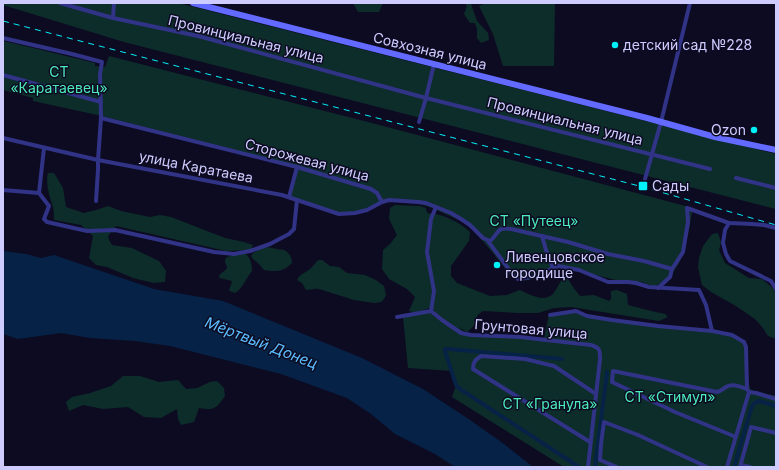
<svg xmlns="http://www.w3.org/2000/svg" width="779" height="470" viewBox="0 0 779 470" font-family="Inter,sans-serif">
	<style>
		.green { fill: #0d2d2a }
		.water { fill: #062246 }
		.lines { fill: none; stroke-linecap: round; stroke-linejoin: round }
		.canal { stroke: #062246; stroke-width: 4 }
		.street { stroke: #313387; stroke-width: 4 }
		.secondary { stroke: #636aff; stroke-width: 6 }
		.rail { stroke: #00f0f7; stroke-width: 1; stroke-dasharray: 6 5; stroke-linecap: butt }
		.poi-dot { fill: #00f0f7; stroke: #0d0b22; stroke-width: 1.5 }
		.labels { text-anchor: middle; stroke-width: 3; stroke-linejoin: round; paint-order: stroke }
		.street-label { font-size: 14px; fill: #ceccff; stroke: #0d0b22 }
		.poi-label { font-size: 14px; fill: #ceccff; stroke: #0d0b22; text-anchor: start }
		.park-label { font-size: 14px; fill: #4becb9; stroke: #0d0b22 }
		.water-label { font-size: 15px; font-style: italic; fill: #5abeff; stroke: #0d0b22 }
	</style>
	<rect width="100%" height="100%" fill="#0d0b22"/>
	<g class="green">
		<path d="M3,3H178L776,154V209L124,42L3,5Z"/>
		<path d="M353,3H383L379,12H358Z"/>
		<path d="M465,3H471V4L477,21L488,33L489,40L481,43L477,38V29L475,23H470L464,14L467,6Z"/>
		<path d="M485,3H555L554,66H503L493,34L479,6Z"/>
		<path d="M3,41L29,47L95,63V66L105,67L109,56L368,122L693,208C689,226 687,252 676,268C671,276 662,282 655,287L642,282L620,281L561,267L529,280L518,281L512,277L493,253L473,230L463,222L432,208L407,200H388L348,215L290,198L297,167L102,116L33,101V98L3,90Z"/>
		<path d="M48,173H54L63,188L66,207L84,213L96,210L108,206L121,211L150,217L160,215L171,217L225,238L244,242L253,245L251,250L226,251L116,226L108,236L109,240L112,245L132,248L159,261L166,271L165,282L154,283L133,278L107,267L96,265L89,258L93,236L81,225L54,220C54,216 54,211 53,207C50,197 45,183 48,173Z"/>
		<path d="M395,205L420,206L426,208L427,213C443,214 458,221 470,232L469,241L451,266V276L457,283L490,296L507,295L520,290C529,294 543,303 553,294C555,292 560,282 563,278L568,279L573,287L580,296L594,295L609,301L611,299V291L617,290L627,294L628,305L651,311L665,314L668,317L659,321L571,307L554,308L538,313H519L483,311C475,316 478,317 474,325C473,327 470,330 467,332L458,327L466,333L544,339L549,314L574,312L638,323L689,328L738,338L745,343L749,385L751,390L776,396V467H564L452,397L457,383L452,371L408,368L403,317L435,311L429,308L416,313L409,311L415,297L407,289L389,279L382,269L383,250L390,244L397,235L389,219L390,208Z"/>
		<path d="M718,233L721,242L719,250L725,263L749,278L762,279L774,289L776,295V339L768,336L763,328L755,319L736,306L711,292L702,285L698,267L699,258L703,246L712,234Z"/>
		<path d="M264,247C269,247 272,248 277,249C279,250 281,249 284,250C289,252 292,258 292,263C283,272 277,272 264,270L259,264L253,259L251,256L253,253Z"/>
		<path d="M245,253C250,257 252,264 252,271C246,278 243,288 235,293L230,291L229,290L231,285L232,281L220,278L219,277C220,272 225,272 227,268C227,265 225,264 225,261C224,255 240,254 245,253Z"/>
		<path d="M319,260H322L330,266L339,267L347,273L365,275L376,280L384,286L386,295L384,299L381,302L374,303L354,300L319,289C315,288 310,290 306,290L302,283L297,280C300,274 305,273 310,269C314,266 315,262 319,260Z"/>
		<path d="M123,376H140L159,382L178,380L186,389L197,388L210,382L217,381L224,388L225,396C216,408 216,411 199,408L194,422L181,425L178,419L177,409L161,418L144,417L128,407L103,409L83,405L69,411L66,402L72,397L90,393L111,386Z"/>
	</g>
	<path class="water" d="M3,251L26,254L41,258L54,255L154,289L223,301L362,358L423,389L470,420L504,444L533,467H455L435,454L395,434L371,414L347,398L281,374L170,346L135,341L90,338L61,333L18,339L3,334Z"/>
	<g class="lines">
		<g class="canal">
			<path d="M562,359L448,349H445V351L456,385L460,389L579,467"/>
			<path d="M595,467L607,372"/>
			<path d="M734,467L752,406C754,403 755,402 759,401L776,406"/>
		</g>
		<g class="street">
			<path d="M60,3L113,18L198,36L426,98L710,169"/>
			<path d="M113,18L114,3"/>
			<path d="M3,38L72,54L102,62L100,74L101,118L98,160V170L96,201"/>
			<path d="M3,75L101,102"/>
			<path d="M101,118L297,167L371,189L377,193L382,202"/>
			<path d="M419,122L426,98L434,64"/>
			<path d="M3,138L98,160L282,195L339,214L355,213L367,210L382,202L389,200L418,202L426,203L451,213L461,219L470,225L483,238L490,241C500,233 495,227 511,229L568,242L608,254L644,261L672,269"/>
			<path d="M736,178L776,188"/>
			<path d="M645,179L661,122L690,3"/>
			<path d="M3,190L39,193L49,206L44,219L47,222L87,231L115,230L214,252L234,254L250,251L270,244L289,234L294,229L297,200"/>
			<path d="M39,193L44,148"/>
			<path d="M289,197L297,167"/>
			<path d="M436,207L431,219L427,252L434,291L431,311L442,320L461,333L471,335L520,337L591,345C600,348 600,350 600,359L588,467"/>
			<path d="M729,223L725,230L723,243L726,254L730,261L771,281L776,289"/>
			<path d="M542,236L546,250L553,268"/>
			<path d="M488,241L513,275L518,279L532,277L558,266L579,270L608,282H628L636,283L649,287L699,290L706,305L712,331"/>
			<path d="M658,288L670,277L672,269L683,252L688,222L687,208L729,223L752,224L764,225L776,228"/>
			<path d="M550,315L576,311L587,316L612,320L658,326L712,331L732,335L744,342L746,347L747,389L749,392L727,467"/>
			<path d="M397,317L431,311"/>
			<path d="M749,392L756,393L776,399"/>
			<path d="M736,437L675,412L612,382L613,371L717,392C721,391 723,389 726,387C733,383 741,387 747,389"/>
			<path d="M590,442L473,369C473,362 475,360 481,356L525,359L554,366L596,394"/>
			<path d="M741,465L750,467"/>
			<path d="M617,467L600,460L601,444L604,422L638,435L707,467"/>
			<path d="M740,467L751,427L776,433"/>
		</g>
		<path class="secondary" d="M193,3L647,118L715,137L776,150"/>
		<path class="rail" d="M3,21L643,187L776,225"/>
	</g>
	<g class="poi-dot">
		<circle cx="615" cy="45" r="4"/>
		<circle cx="754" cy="130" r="4"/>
		<rect x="638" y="181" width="10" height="10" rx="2"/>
		<circle cx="497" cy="265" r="4"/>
	</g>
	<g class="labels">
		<g class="street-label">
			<text transform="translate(246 39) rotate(14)" y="5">Провинциальная улица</text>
			<text transform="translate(430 51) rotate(14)" y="5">Совхозная улица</text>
			<text transform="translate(565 121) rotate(14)" y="5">Провинциальная улица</text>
			<text transform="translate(307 160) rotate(15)" y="5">Сторожевая улица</text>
			<text transform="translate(196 167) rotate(11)" y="5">улица Каратаева</text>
			<text transform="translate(531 329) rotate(5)" y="5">Грунтовая улица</text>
		</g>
		<g class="poi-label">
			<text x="623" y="50">детский сад №228</text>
			<text x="746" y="135" text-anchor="end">Ozon</text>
			<text x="652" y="191">Сады</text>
			<text x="505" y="262">Ливенцовское<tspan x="505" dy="16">городище</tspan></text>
		</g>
		<g class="park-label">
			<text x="59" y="77">СТ<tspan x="59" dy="16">«Каратаевец»</tspan></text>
			<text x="534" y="226">СТ «Путеец»</text>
			<text x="670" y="402">СТ «Стимул»</text>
			<text x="550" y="409">СТ «Гранула»</text>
		</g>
		<g class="water-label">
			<text transform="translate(261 343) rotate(21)" y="5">Мёртвый Донец</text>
		</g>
	</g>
	<rect width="779" height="470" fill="none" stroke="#ceccff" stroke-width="8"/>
</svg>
